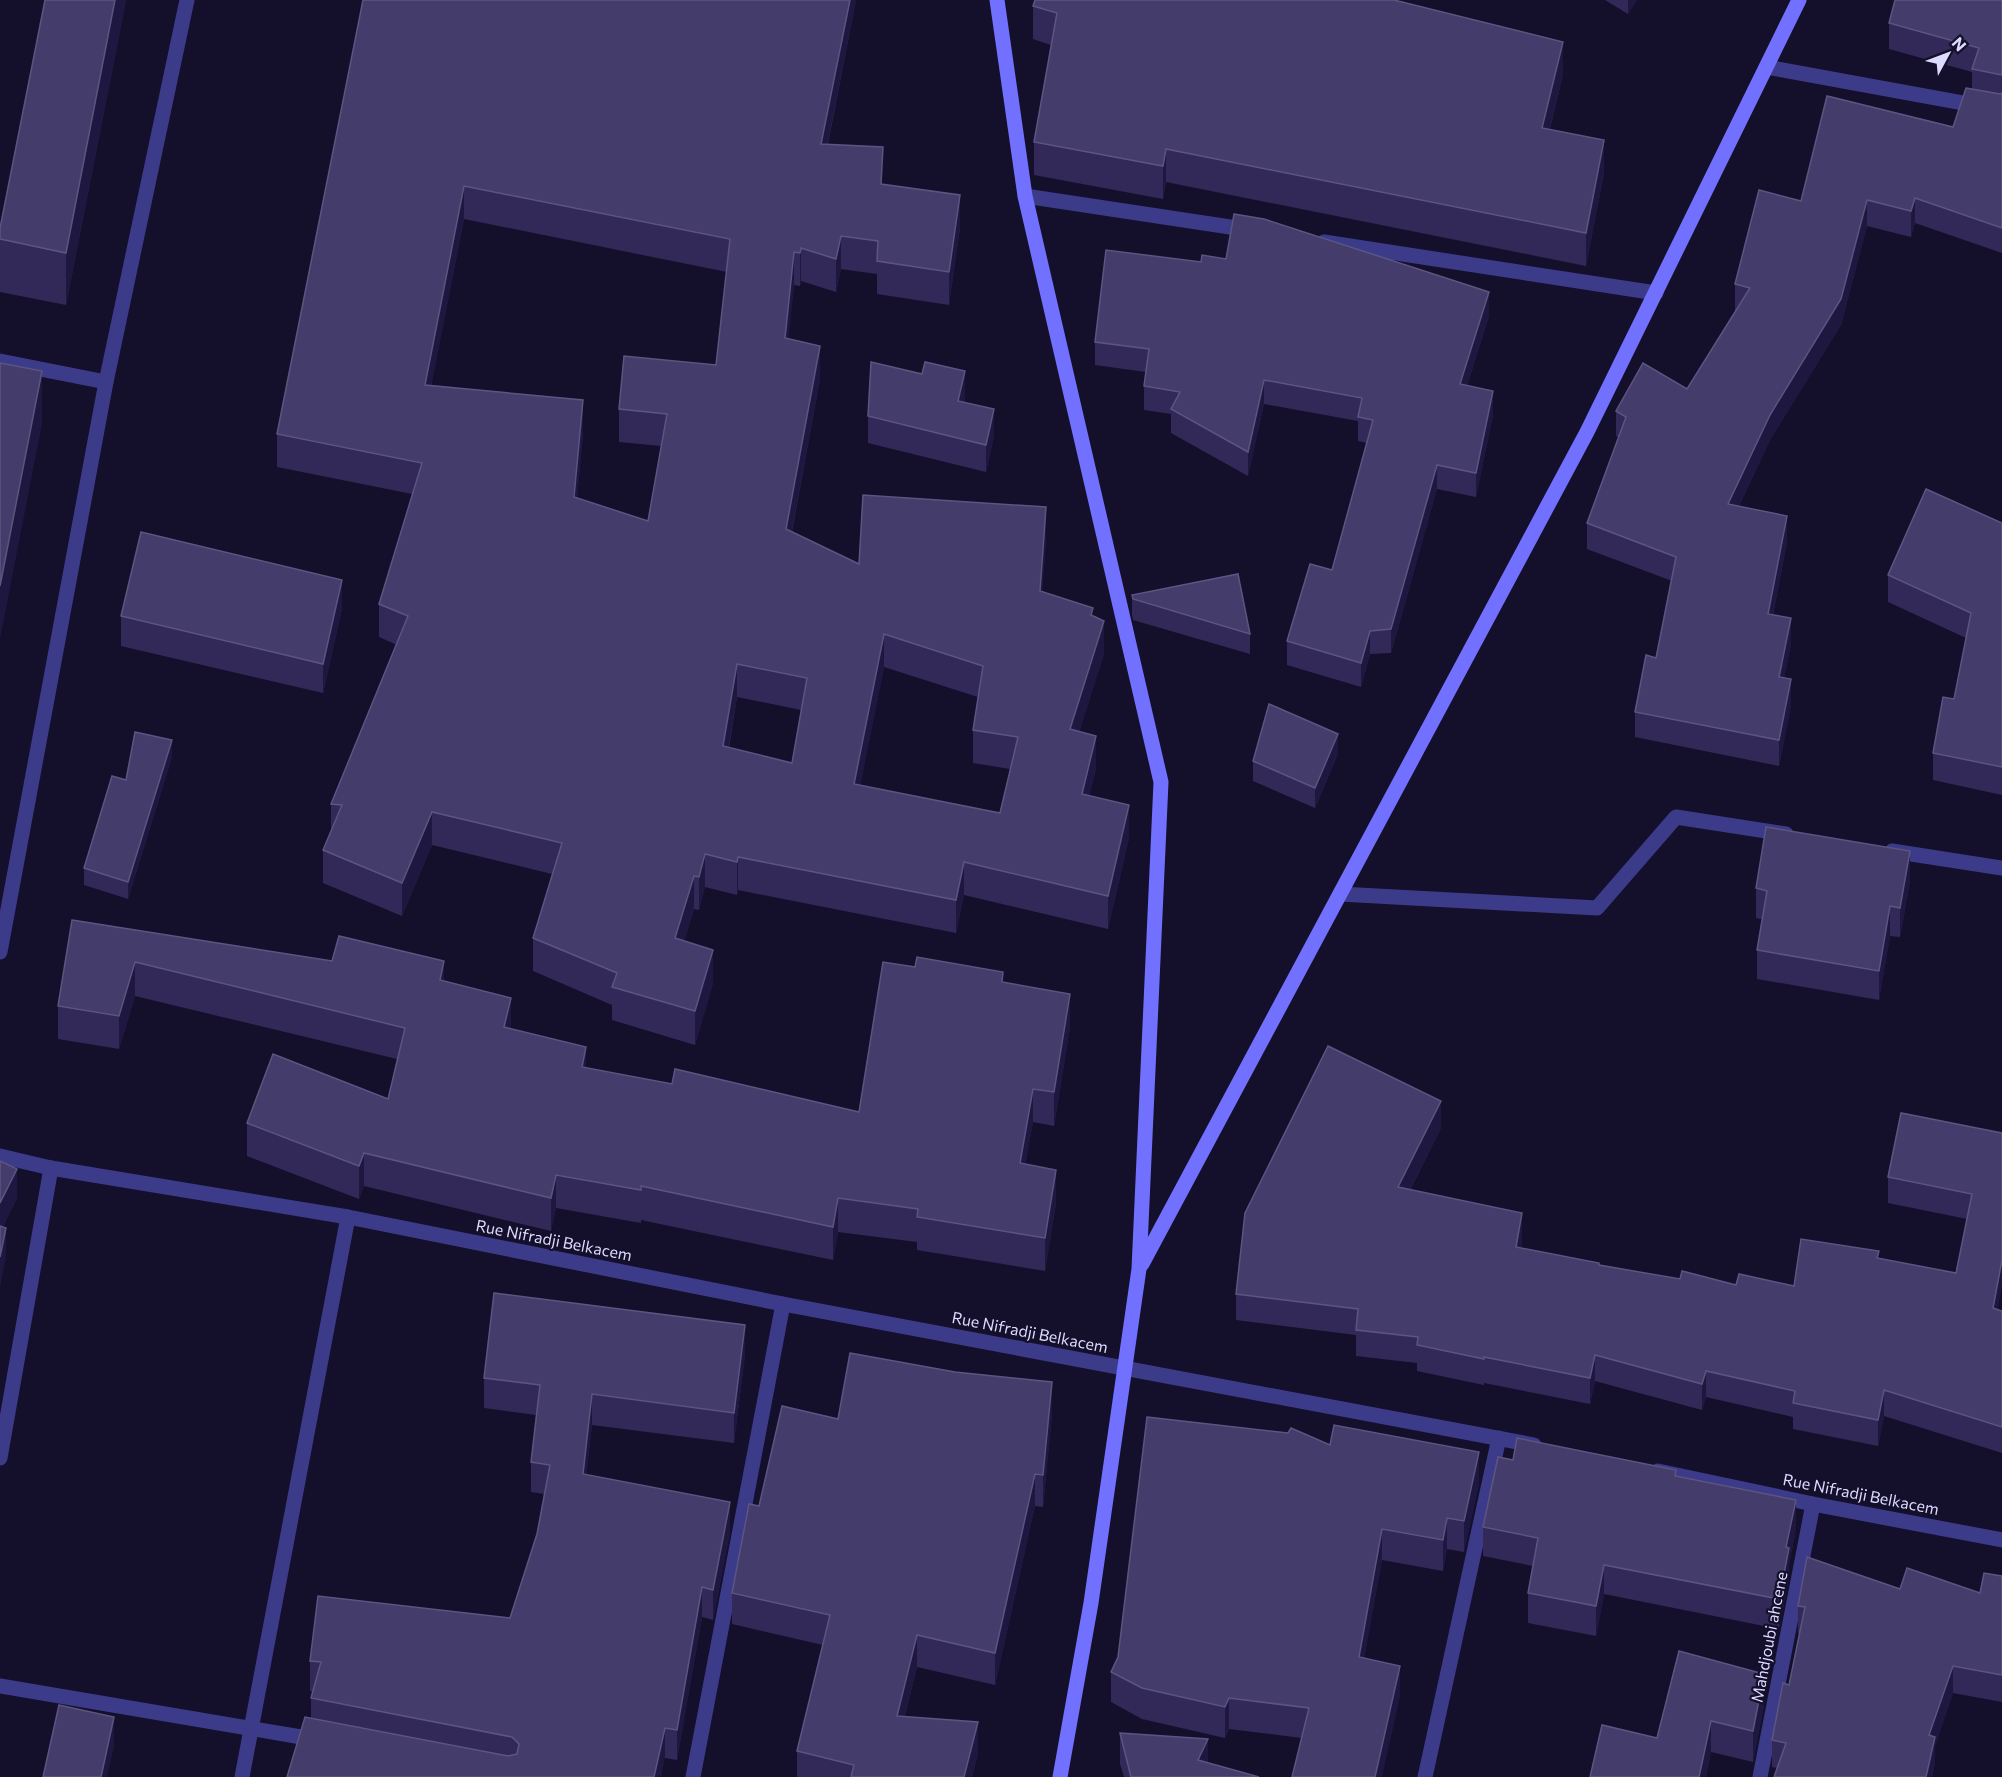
<svg xmlns="http://www.w3.org/2000/svg" width="2002" height="1777" viewBox="0 0 2002 1777" font-family="Commissioner,sans-serif">
	<style>
		.lines { fill: none; stroke-linecap: round; stroke-linejoin: round }
		.minor { stroke: #3c3b8a; stroke-width: 15 }
		.secondary { stroke: #7271ff; stroke-width: 15 }
		.wall { fill: #322959; fill-rule: evenodd }
		.shaded-wall { fill: #1e173f }
		.building { fill: #443c6a; stroke: #5c5582; stroke-width: 1.5; fill-rule: evenodd }
		.labels { text-anchor: middle; stroke-width: 4.5; stroke-linejoin: round; paint-order: stroke }
		.street-label { font-size: 16px; fill: #dddaff; stroke: #14102b }
	</style>
	<rect width="100%" height="100%" fill="#14102b"/>
	<g class="lines">
		<g class="minor">
			<path d="M1767,67L2002,110"/>
			<path d="M1025,196L1250,230"/>
			<path d="M1324,242L1656,293"/>
			<path d="M0,361L106,382"/>
			<path d="M1892,851L2002,868"/>
			<path d="M1340,894L1597,908L1676,817L1786,834"/>
			<path d="M0,952L106,382L187,0"/>
			<path d="M0,1156L51,1168L348,1217L783,1304L1534,1445"/>
			<path d="M0,1458L51,1168"/>
			<path d="M1658,1471L1813,1504L2002,1540"/>
			<path d="M0,1686L319,1740"/>
			<path d="M242,1777L348,1217"/>
			<path d="M693,1777L783,1304"/>
			<path d="M1425,1777L1499,1438"/>
			<path d="M1760,1777L1813,1504"/>
		</g>
		<g class="secondary">
			<path d="M997,0L1025,196L1161,782L1139,1269L1091,1603L1060,1777"/>
			<path d="M1142,1264L1587,432L1799,0"/>
		</g>
	</g>
	<g class="wall">
		<path d="M126,0L66,305L0,292V228Z"/>
		<path d="M363,0H856L828,144L882,184L960,228L949,305L877,294V274L841,269L836,292L801,281L800,286L794,285L788,339L820,379L792,532L859,564L1046,540L1042,591L1093,616L1104,654L1079,732L1096,769L1089,796L1129,838L1108,929L964,895L956,933L738,890L737,895L705,887L699,910L694,909L684,941L713,983L695,1045L612,1020V1005L533,971V938L552,874L432,845L402,916L323,883V850L331,832V804L397,645L379,637V604L412,494L277,467V434ZM464,219L727,272L716,365L619,409V442L661,446L648,521L577,498L583,433L431,386ZM884,667L978,697L973,730V763L1010,769L1000,813L860,785ZM737,697L801,710L792,763L729,748Z"/>
		<path d="M1605,0H1637L1628,14Z"/>
		<path d="M2002,0V253L1915,223L1911,237L1867,226L1841,325L1770,440L1739,506L1787,542L1773,615L1791,644L1784,678L1791,705L1779,766L1635,737V712L1656,658L1672,581L1587,549V523L1619,438L1616,436V411L1687,389L1736,310H1735V284L1801,201L1953,127L1972,89V72L1889,49V23Z"/>
		<path d="M1033,6L1563,75L1550,129L1604,173L1586,266L1166,182L1163,199L1034,175V142L1051,45L1033,39Z"/>
		<path d="M1489,316L1467,386L1493,415L1476,497L1437,489L1391,653L1370,654L1361,687L1287,665V641L1332,570L1367,443L1358,441V421L1264,404L1248,476L1171,433V414L1144,410V386L1146,372L1095,365V342Z"/>
		<path d="M922,374L965,398L964,402L994,436L986,472L868,443V416Z"/>
		<path d="M2002,523V795L1933,780V753L1954,699L1966,638L1888,602V575Z"/>
		<path d="M1132,595L1250,634V654L1133,620L1132,615Z"/>
		<path d="M342,609L323,693L121,646V616Z"/>
		<path d="M1338,754L1315,808L1253,781V761Z"/>
		<path d="M172,757L128,899L84,885V868L126,780Z"/>
		<path d="M1910,881L1900,937L1890,936L1879,1000L1757,979V950L1762,919L1756,918V888Z"/>
		<path d="M72,920L444,981L511,1029L586,1068L672,1084L859,1112L1003,983L1070,1027L1054,1126L1033,1122L1025,1164L1056,1203L1045,1271L917,1250V1242L838,1232L833,1260L641,1220V1223L556,1208L551,1231L364,1186L359,1199L247,1156V1123L388,1099L397,1059L135,996L119,1049L58,1039V1006Z"/>
		<path d="M1441,1128L1410,1190L1522,1239L1521,1248L1599,1266L1680,1279L1736,1285L1794,1286L1879,1258L1956,1273L1967,1219L1888,1203V1177L2002,1133V1286L1997,1309L2002,1311V1453L1884,1416L1878,1446L1793,1429V1417L1706,1397L1702,1410L1595,1381L1590,1404L1484,1383V1385L1417,1371V1363L1356,1356V1335L1236,1320V1294Z"/>
		<path d="M745,1355L734,1443L592,1425L586,1475L730,1532L713,1620L702,1617L677,1760L665,1758L287,1777L311,1718V1698L313,1692L310,1691V1661L510,1618L537,1534L544,1494L531,1492V1462L536,1415L484,1408V1378Z"/>
		<path d="M1052,1414L1043,1507L1035,1506L995,1685L917,1667L905,1716L978,1753L972,1777H797V1751L823,1645L732,1624V1593L759,1506L838,1419Z"/>
		<path d="M1330,1445L1479,1483L1464,1552L1447,1549L1443,1571L1382,1560L1364,1658L1400,1697L1302,1738L1229,1729L1225,1738L1142,1719L1111,1702V1672Z"/>
		<path d="M1513,1460L1676,1476L1796,1529L1789,1564V1577L1779,1629L1604,1594L1596,1636L1528,1623V1593L1533,1566L1483,1556V1527Z"/>
		<path d="M2002,1576V1702L1953,1693L1935,1746V1763L1932,1777H1774L1777,1768L1772,1767V1740L1789,1685L1800,1633H1798V1606L1900,1589L1980,1593Z"/>
		<path d="M1764,1705L1753,1762L1711,1752L1706,1777H1590L1657,1738Z"/>
		<path d="M1120,1733L1208,1763L1259,1777H1124L1120,1764Z"/>
	</g>
	<g class="shaded-wall">
		<path d="M115,0H126L66,305V253Z"/>
		<path d="M850,0H856L821,177V144Z"/>
		<path d="M1628,0H1637L1628,14Z"/>
		<path d="M1563,42V75L1542,161V128Z"/>
		<path d="M1604,140V173L1586,266V233Z"/>
		<path d="M1166,149V182L1163,199V166Z"/>
		<path d="M464,186V219L425,418V385Z"/>
		<path d="M960,195V228L949,305V272Z"/>
		<path d="M1915,198V223L1911,237V211Z"/>
		<path d="M1867,200V226L1841,325L1770,440L1728,529V504Z"/>
		<path d="M841,236V269L836,292V259Z"/>
		<path d="M801,248V281L800,286V253Z"/>
		<path d="M794,252V285L785,371V338Z"/>
		<path d="M1489,292V316L1460,408V384Z"/>
		<path d="M820,346V379L786,562V529Z"/>
		<path d="M42,371V424L0,639V586Z"/>
		<path d="M965,371V398L958,428V401Z"/>
		<path d="M1264,380V404L1248,476V452Z"/>
		<path d="M1493,391V415L1476,497V473Z"/>
		<path d="M583,400V433L574,530V497Z"/>
		<path d="M994,409V436L986,472V445Z"/>
		<path d="M1437,465V489L1391,653V629Z"/>
		<path d="M1046,507V540L1040,624V591Z"/>
		<path d="M1787,516V542L1768,639V614Z"/>
		<path d="M342,580V609L323,693V664Z"/>
		<path d="M1791,618V644L1779,703V677Z"/>
		<path d="M1104,621V654L1070,762V729Z"/>
		<path d="M1370,631V654L1361,687V663Z"/>
		<path d="M884,634V667L854,817V784Z"/>
		<path d="M737,664V697L723,779V746Z"/>
		<path d="M1791,679V705L1779,766V740Z"/>
		<path d="M1338,734V754L1315,808V788Z"/>
		<path d="M1096,736V769L1082,827V794Z"/>
		<path d="M172,740V757L128,899V882Z"/>
		<path d="M1129,805V838L1108,929V896Z"/>
		<path d="M432,812V845L402,916V883Z"/>
		<path d="M1910,851V881L1900,937V908Z"/>
		<path d="M705,854V887L699,910V877Z"/>
		<path d="M738,857V890L737,895V862Z"/>
		<path d="M964,862V895L956,933V900Z"/>
		<path d="M694,876V909L675,971V938Z"/>
		<path d="M1890,906V936L1879,1000V971Z"/>
		<path d="M713,950V983L695,1045V1011Z"/>
		<path d="M444,961V994L440,980Z"/>
		<path d="M135,962V996L119,1049V1016Z"/>
		<path d="M1070,994V1027L1054,1126V1092Z"/>
		<path d="M511,998V1031L504,1027Z"/>
		<path d="M586,1047V1080L582,1067Z"/>
		<path d="M1033,1089V1122L1020,1197V1163Z"/>
		<path d="M1441,1101V1128L1398,1213V1187Z"/>
		<path d="M364,1153V1186L359,1199V1166Z"/>
		<path d="M17,1169V1199L0,1233V1203Z"/>
		<path d="M1056,1170V1203L1045,1271V1238Z"/>
		<path d="M556,1175V1208L551,1231V1198Z"/>
		<path d="M838,1198V1232L833,1260V1227Z"/>
		<path d="M1522,1213V1239L1516,1273V1247Z"/>
		<path d="M6,1228V1258L0,1287V1257Z"/>
		<path d="M2002,1260V1286L1993,1334V1308Z"/>
		<path d="M745,1325V1355L734,1443V1413Z"/>
		<path d="M1595,1355V1381L1590,1404V1378Z"/>
		<path d="M1706,1371V1397L1702,1410V1384Z"/>
		<path d="M1052,1382V1414L1043,1507V1475Z"/>
		<path d="M1884,1390V1416L1878,1446V1420Z"/>
		<path d="M592,1394V1425L583,1505V1474Z"/>
		<path d="M1479,1452V1483L1464,1552V1521Z"/>
		<path d="M1035,1474V1506L995,1685V1653Z"/>
		<path d="M1796,1500V1529L1789,1564V1577L1779,1629V1599L1786,1547Z"/>
		<path d="M730,1502V1532L713,1620V1590Z"/>
		<path d="M1447,1518V1549L1443,1571V1540Z"/>
		<path d="M1382,1529V1560L1359,1687V1657Z"/>
		<path d="M1604,1565V1594L1596,1636V1606Z"/>
		<path d="M702,1587V1617L677,1760V1730Z"/>
		<path d="M917,1635V1667L897,1747V1716Z"/>
		<path d="M1400,1666V1697L1382,1777H1375Z"/>
		<path d="M1953,1666V1693L1935,1746V1763L1932,1777H1926L1929,1735Z"/>
		<path d="M1764,1674V1705L1753,1762V1731Z"/>
		<path d="M1229,1698V1729L1225,1738V1707Z"/>
		<path d="M114,1717V1746L107,1777H101Z"/>
		<path d="M1711,1721V1752L1706,1777H1699Z"/>
		<path d="M978,1722V1753L972,1777H964Z"/>
		<path d="M665,1728V1758L661,1777H654Z"/>
		<path d="M1208,1739V1770L1198,1760Z"/>
	</g>
	<g class="building">
		<path d="M45,0H115L66,253L0,239V228Z"/>
		<path d="M363,0H850L821,144L883,147L881,184L960,195L949,272L877,261L878,241L841,236L836,259L801,248L800,253L794,252L785,338L820,346L786,529L859,564L863,495L1046,507L1040,591L1093,608L1091,615L1104,621L1070,729L1096,736L1082,794L1129,805L1108,896L964,862L956,900L738,857L737,862L705,854L699,877L694,876L675,938L713,950L695,1011L612,987L617,973L533,938L562,843L432,812L402,883L323,850L342,805L331,804L408,616L379,604L422,463L277,434ZM464,186L730,239L716,365L624,356L619,409L667,414L648,521L574,497L583,400L425,385ZM884,634L983,666L973,730L1018,737L1000,813L854,784ZM737,664L807,678L792,763L723,746Z"/>
		<path d="M1035,0H1394L1563,42L1542,128L1604,140L1586,233L1166,149L1163,166L1034,142L1057,13L1033,6Z"/>
		<path d="M1895,0H2002V75L1972,69L1979,48L1889,23Z"/>
		<path d="M1966,88L2000,94L2002,93V228L1915,198L1911,211L1867,200L1841,299L1770,415L1728,504L1787,516L1768,614L1791,618L1779,677L1791,679L1779,740L1635,712L1646,655L1656,658L1676,557L1587,523L1626,417L1616,411L1643,363L1687,389L1750,288L1735,284L1759,190L1801,201L1827,96L1953,127Z"/>
		<path d="M1234,214L1264,219L1489,292L1460,384L1493,391L1476,473L1437,465L1391,629L1370,631L1361,663L1287,641L1310,564L1332,570L1373,420L1358,417L1362,398L1264,380L1248,452L1171,409L1180,392L1144,386L1149,349L1095,342L1106,250L1201,262L1202,255L1226,259Z"/>
		<path d="M871,362L922,374L925,362L965,371L958,401L994,409L986,445L868,416Z"/>
		<path d="M0,363L42,371L0,586Z"/>
		<path d="M1926,489L2002,523V767L1933,753L1943,697L1954,699L1971,613L1888,575Z"/>
		<path d="M141,532L342,580L323,664L121,616Z"/>
		<path d="M1238,574L1250,634L1133,599L1132,595Z"/>
		<path d="M1269,704L1338,734L1315,788L1253,761Z"/>
		<path d="M135,732L172,740L128,882L84,868L112,776L126,780Z"/>
		<path d="M1766,827L1910,851L1900,908L1890,906L1879,971L1757,950L1767,891L1756,888Z"/>
		<path d="M72,920L332,961L339,936L444,961L440,980L511,998L504,1027L586,1047L582,1067L672,1084L675,1069L859,1112L883,962L915,967L917,957L1003,972L1002,982L1070,994L1054,1092L1033,1089L1020,1163L1056,1170L1045,1238L917,1217L918,1209L838,1198L833,1227L641,1186V1190L556,1175L551,1198L364,1153L359,1166L247,1123L273,1054L388,1099L405,1028L135,962L119,1016L58,1006Z"/>
		<path d="M1328,1046L1441,1101L1398,1187L1522,1213L1516,1247L1599,1263V1265L1680,1279L1682,1271L1736,1285L1739,1274L1794,1286L1801,1239L1879,1251L1877,1258L1956,1273L1972,1194L1888,1177L1901,1113L2002,1133V1260L1993,1308L2002,1311V1427L1884,1390L1878,1420L1793,1403L1795,1391L1706,1371L1702,1384L1595,1355L1590,1378L1484,1357V1359L1417,1345L1418,1337L1356,1330L1358,1309L1236,1294L1245,1213Z"/>
		<path d="M0,1161L17,1169L0,1203Z"/>
		<path d="M0,1226L6,1228L0,1257Z"/>
		<path d="M494,1293L745,1325L734,1413L592,1394L583,1474L730,1502L713,1590L702,1587L677,1730L665,1728L654,1777H287L305,1717L508,1756L517,1754L519,1744L512,1737L311,1698L321,1662L310,1661L318,1596L510,1618L537,1534L550,1465L531,1462L540,1385L484,1378Z"/>
		<path d="M850,1353L955,1372L1052,1382L1043,1475L1035,1474L995,1653L917,1635L897,1716L978,1722L964,1777H851L854,1765L797,1751L830,1615L732,1593L749,1504L759,1506L782,1406L838,1419Z"/>
		<path d="M1147,1417L1288,1433L1291,1428L1330,1445L1334,1425L1479,1452L1464,1521L1447,1518L1443,1540L1382,1529L1359,1657L1400,1666L1375,1777H1292L1309,1708L1229,1698L1225,1707L1142,1688L1111,1672L1118,1657Z"/>
		<path d="M1517,1438L1676,1470L1675,1476L1796,1500L1786,1547L1789,1548L1779,1599L1604,1565L1596,1606L1528,1593L1538,1538L1483,1527L1498,1457L1513,1460Z"/>
		<path d="M1807,1557L1900,1589L1907,1568L1980,1593L1984,1573L2002,1576V1675L1953,1666L1929,1735L1935,1737L1926,1777H1774L1786,1743L1772,1740L1783,1683L1789,1685L1805,1607L1798,1606Z"/>
		<path d="M1679,1651L1764,1674L1753,1731L1711,1721L1699,1777H1590L1602,1725L1657,1738Z"/>
		<path d="M59,1705L114,1717L101,1777H43Z"/>
		<path d="M1120,1733L1208,1739L1198,1760L1259,1777H1131Z"/>
	</g>
	<g class="labels">
		<g class="street-label">
			<text transform="translate(554 1240) rotate(11)" y="6">Rue Nifradji Belkacem</text>
			<text transform="translate(1030 1332) rotate(11)" y="6">Rue Nifradji Belkacem</text>
			<text transform="translate(1861 1494) rotate(11)" y="6">Rue Nifradji Belkacem</text>
			<text transform="translate(1769 1637) rotate(-79)" y="6">Mahdjoubi ahcene</text>
		</g>
	</g>
	<g transform="translate(1948 54) rotate(49)" stroke="#14102b" stroke-width="4.5" paint-order="stroke">
	<path d="M0-4.5L10 22L0 15L-10 22Z" fill="#dddaff"/>
	<text y="-9" font-size="16" font-weight="bold" text-anchor="middle" fill="#dddaff">N</text>
	</g>
</svg>
